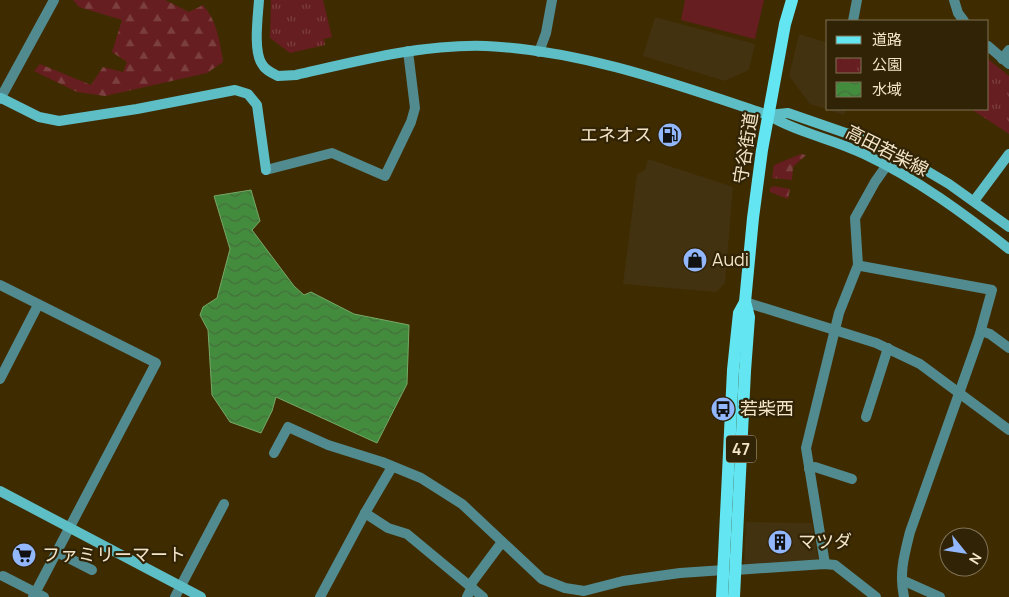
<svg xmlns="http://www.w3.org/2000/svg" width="1009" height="597" viewBox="0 0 1009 597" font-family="Manrope,'Noto Sans JP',sans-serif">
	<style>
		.built { fill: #423210 }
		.forest { fill: url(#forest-firs) }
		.park { fill: url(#park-tufts) }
		.pitch { fill: #661e20 }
		.water { fill: url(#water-waves); stroke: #78a767 }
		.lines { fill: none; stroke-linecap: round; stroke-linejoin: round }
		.street { stroke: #518b8f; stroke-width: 10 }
		.secondary { stroke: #5dbec6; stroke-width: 10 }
		.primary { stroke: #63e6f1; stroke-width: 12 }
		.labels { text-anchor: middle; stroke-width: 4.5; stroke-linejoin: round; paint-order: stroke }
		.shield { fill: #312305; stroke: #baab8e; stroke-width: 1 }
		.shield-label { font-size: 16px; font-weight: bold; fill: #f4e5c9 }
		.poi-label { font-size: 18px; fill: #f4e5c9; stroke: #312305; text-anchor: start }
		.street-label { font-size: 18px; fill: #f4e5c9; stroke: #312305 }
	</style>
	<defs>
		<pattern id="forest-firs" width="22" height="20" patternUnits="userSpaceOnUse" patternTransform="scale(1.25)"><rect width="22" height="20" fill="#661e20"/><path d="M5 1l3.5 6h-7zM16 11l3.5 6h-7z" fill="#7c3f3f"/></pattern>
		<pattern id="park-tufts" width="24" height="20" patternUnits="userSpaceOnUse" patternTransform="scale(1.25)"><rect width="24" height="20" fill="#661e20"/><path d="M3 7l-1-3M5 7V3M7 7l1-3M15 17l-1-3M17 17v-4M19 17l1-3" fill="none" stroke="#7c3f3f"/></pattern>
		<pattern id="water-waves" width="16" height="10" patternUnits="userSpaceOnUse" patternTransform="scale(1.25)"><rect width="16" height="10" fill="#438c3d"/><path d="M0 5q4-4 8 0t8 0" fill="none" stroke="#45703d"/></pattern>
	</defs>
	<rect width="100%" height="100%" fill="#3f2b00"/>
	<g class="built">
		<path d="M655,17L755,44L749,70L725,81L643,56Z"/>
		<path d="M799,34L828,43V109H846L844,115L810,104L789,76Z"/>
		<path d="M648,159L733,187L725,283L716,292L623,284L637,174L645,170Z"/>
		<path d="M746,522L812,523L818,560L744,566Z"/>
	</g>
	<g class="forest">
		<path d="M73,0H165L189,12L203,5C217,21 220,41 223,62L207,73L105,96L77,92L34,71L40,64L91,85L103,67L123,72L127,62L112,52L122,20L79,7Z"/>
		<path d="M801,154L806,155L793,167L792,180L772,178L774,165Z"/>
		<path d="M774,186L790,189L788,199L770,192V188Z"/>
	</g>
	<g class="park">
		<path d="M271,0H323L332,37L324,39L325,45L290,53L270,38Z"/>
		<path d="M988,59L1009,76V134L971,109H988Z"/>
	</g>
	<path class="pitch" d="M685,0H764L755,39L681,20Z"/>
	<path class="water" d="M251,190L260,221L252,230L294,286L304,295L311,292L354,314L409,325L407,384L377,443L276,397L272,411L261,433L230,422L212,395L208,330L200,315L203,307L217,298L230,249L214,196Z"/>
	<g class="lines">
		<g class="street">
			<path d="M954,0L958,13L964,21"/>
			<path d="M853,21L857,0"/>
			<path d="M988,46L1009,64"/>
			<path d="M539,52L546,33L552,0"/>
			<path d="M1002,59L1009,50"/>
			<path d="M0,99L54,0"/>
			<path d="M266,170L332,153L385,176L411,122L415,108L408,51"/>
			<path d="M861,266L992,290L979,337L910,532C904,556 899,573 904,597"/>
			<path d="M0,285L156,363L33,597"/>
			<path d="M745,302L876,343L920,364L1009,430"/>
			<path d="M981,331L990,334L1009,348"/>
			<path d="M0,379L38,305"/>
			<path d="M866,417L888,348"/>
			<path d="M274,453L288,427L328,445L382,462L421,478L462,504L542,579L565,588L584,591L623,581L680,573L724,570"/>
			<path d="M809,469L815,467L852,479"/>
			<path d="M365,513L388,528L407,534L483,597"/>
			<path d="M57,552L92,570"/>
			<path d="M825,564L806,448L839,313L858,265L855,218L875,182L887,165"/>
			<path d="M736,570L825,564L835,565L876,597"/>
			<path d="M3,576L44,597"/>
			<path d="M902,580L940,597"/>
			<path d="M470,585L502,542"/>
			<path d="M175,597L224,504"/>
			<path d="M320,597L365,513L392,467"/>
			<path d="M467,597L472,587"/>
		</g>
		<g class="secondary">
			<path d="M259,0C258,16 253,51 262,64C265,70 272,73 278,76L296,75C358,61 422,44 486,46C582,50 678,85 768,115C798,133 833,139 864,154C917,179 963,213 1009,249"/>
			<path d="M1,98L39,117L59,121L137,109L235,90L248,94L257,105L266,170"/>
			<path d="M768,115L788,113L863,139L895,152L949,184L1009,227"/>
			<path d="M974,201L1009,154"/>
			<path d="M0,491L201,597"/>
		</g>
		<g class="primary">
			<path d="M722,597L733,370L739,313L745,302"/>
			<path d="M734,597L745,371L749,317L745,302L753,218L762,150L785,24L792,0"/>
		</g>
	</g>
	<defs>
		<symbol id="fuel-disc" viewBox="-11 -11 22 22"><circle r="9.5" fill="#92b7fd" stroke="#312305"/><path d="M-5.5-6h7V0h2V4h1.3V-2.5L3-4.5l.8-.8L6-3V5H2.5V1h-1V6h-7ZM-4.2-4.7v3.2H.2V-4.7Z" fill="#111"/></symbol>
		<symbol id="shop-disc" viewBox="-11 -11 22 22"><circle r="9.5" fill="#92b7fd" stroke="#312305"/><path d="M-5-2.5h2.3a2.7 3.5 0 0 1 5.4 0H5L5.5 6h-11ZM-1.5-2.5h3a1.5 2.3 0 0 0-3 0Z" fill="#111"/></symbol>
		<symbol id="bus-disc" viewBox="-11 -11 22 22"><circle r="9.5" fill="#92b7fd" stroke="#312305"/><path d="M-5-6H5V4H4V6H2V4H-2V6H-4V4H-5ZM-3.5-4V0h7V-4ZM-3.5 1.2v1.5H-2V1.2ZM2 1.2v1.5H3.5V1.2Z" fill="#111"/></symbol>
		<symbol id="building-disc" viewBox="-11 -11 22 22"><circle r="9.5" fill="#92b7fd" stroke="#312305"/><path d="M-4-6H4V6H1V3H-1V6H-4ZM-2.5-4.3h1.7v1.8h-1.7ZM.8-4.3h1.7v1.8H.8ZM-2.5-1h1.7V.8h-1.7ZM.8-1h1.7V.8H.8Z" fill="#111"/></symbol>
		<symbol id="supermarket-disc" viewBox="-11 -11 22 22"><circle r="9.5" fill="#92b7fd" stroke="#312305"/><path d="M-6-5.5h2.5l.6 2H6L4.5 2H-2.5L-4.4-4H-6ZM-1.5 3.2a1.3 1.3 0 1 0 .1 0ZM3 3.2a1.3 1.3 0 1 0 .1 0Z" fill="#111"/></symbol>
	</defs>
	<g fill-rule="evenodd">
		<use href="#fuel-disc" x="656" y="121" width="28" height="28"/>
		<use href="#shop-disc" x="681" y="246" width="28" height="28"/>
		<use href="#bus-disc" x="709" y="395" width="28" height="28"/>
		<use href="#building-disc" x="766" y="528" width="28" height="28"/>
		<use href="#supermarket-disc" x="10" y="541" width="28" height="28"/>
	</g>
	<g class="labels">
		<rect class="shield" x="726" y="435.5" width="30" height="27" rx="4"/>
		<g class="shield-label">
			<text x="741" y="455">47</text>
		</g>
		<g class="poi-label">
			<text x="652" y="141" text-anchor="end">エネオス</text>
			<text x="712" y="266">Audi</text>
			<text x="740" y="415">若柴西</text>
			<text x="798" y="548">マツダ</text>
			<text x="42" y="561">ファミリーマート</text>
		</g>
		<g class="street-label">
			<text transform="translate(746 148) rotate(-81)" y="6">守谷街道</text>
			<text transform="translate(887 151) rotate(27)" y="6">高田若柴線</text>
		</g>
	</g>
	<rect x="826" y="20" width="162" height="90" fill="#312305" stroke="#7f7153"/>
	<rect x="836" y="36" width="25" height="8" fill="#63e6f1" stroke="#7f7153"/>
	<text x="872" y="45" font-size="15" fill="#f4e5c9">道路</text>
	<rect x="836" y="58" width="25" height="15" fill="url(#park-tufts)" stroke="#7f7153"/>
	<text x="872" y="70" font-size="15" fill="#f4e5c9">公園</text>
	<rect x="836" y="82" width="25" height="15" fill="url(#water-waves)" stroke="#7f7153"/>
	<text x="872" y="95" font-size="15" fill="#f4e5c9">水域</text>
	<g transform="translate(964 552) rotate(120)"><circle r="24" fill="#312305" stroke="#7f7153"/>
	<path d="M0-4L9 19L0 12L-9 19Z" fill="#92b7fd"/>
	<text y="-8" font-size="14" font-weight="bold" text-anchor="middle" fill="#f4e5c9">N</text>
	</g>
</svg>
